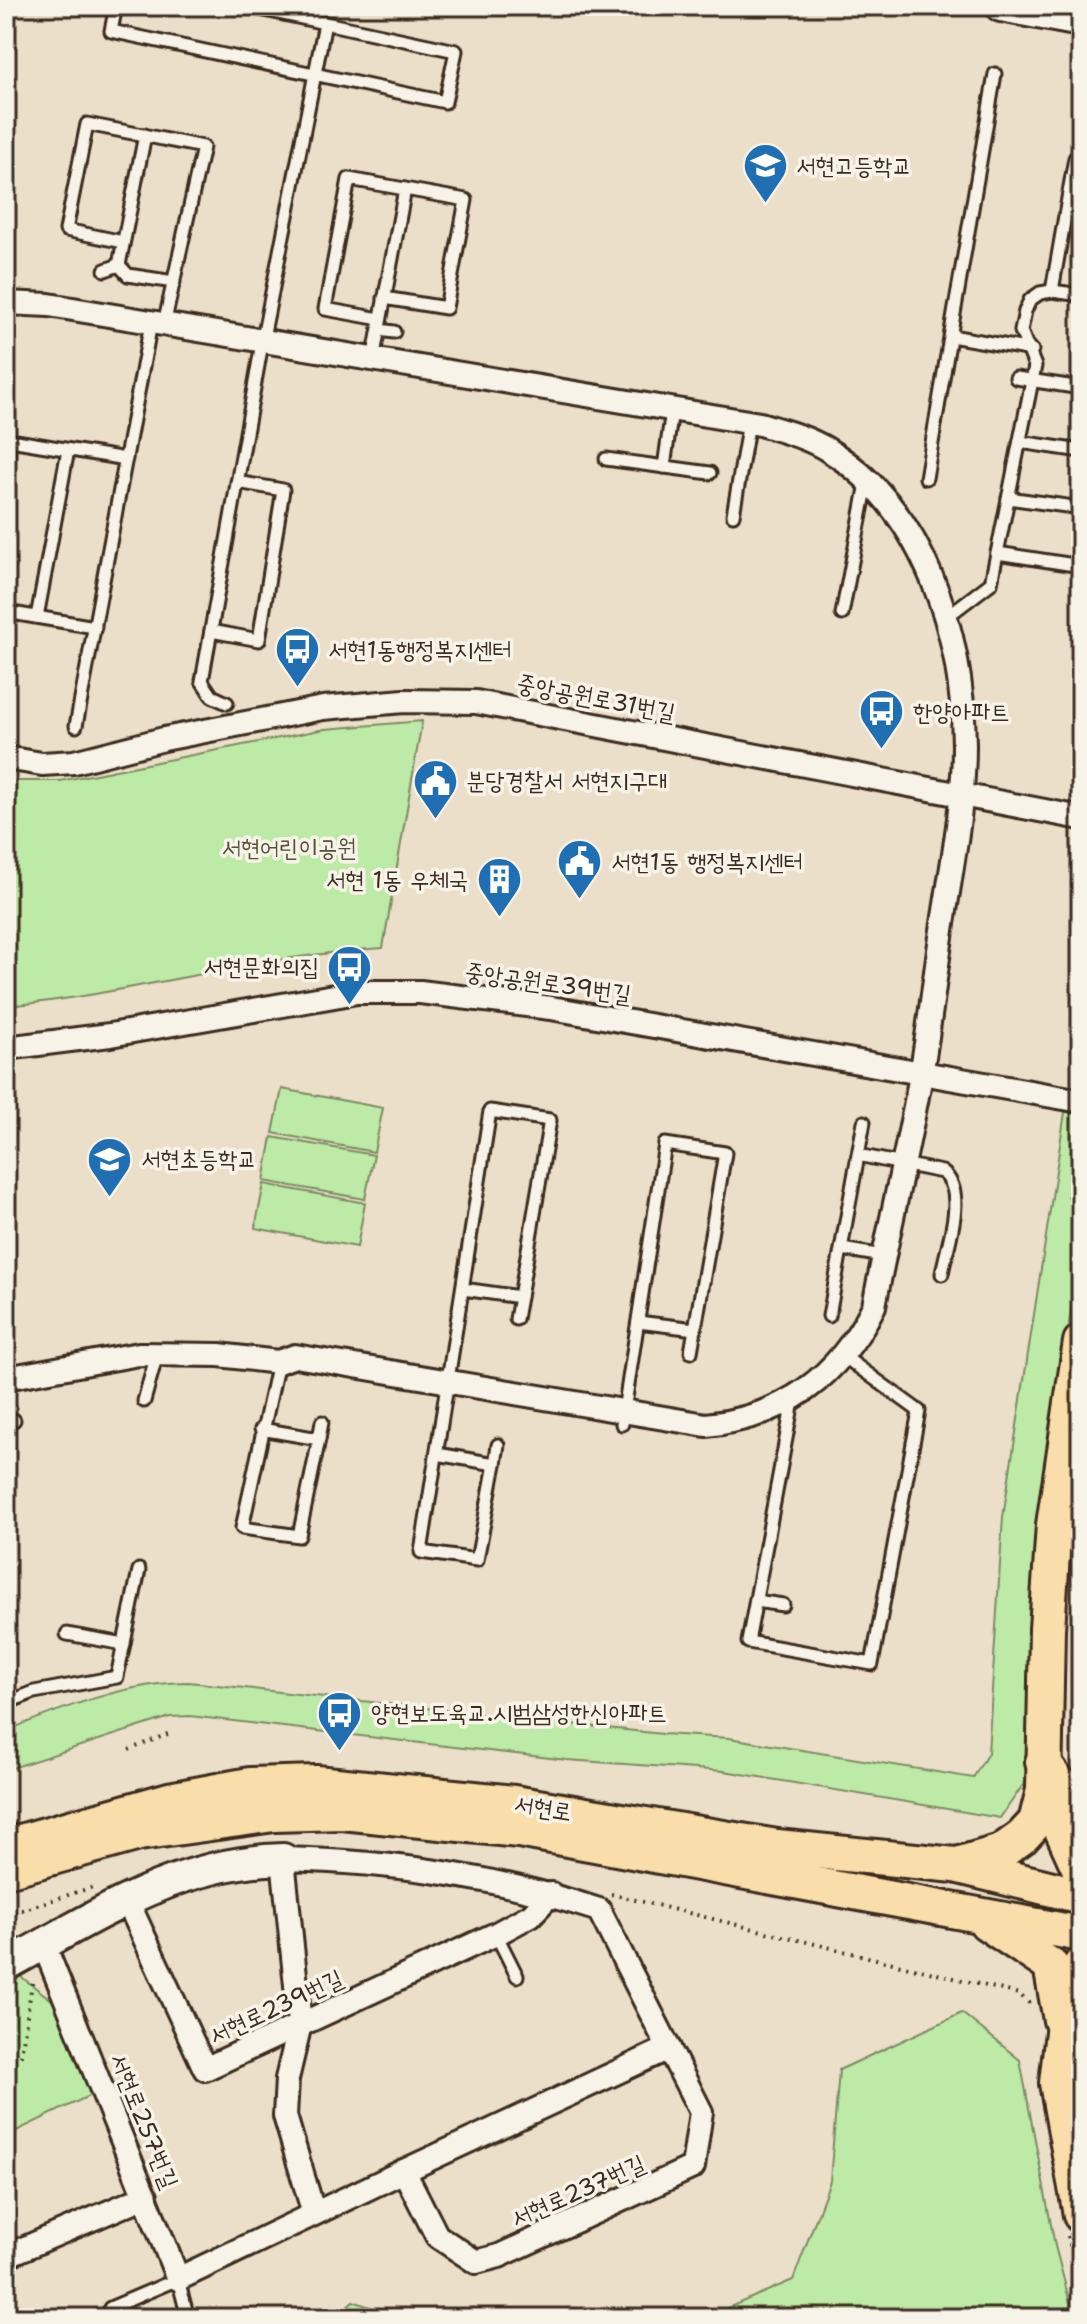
<svg xmlns="http://www.w3.org/2000/svg" width="1087" height="2324" viewBox="0 0 1087 2324" font-family="'Shantell Sans','Poor Story',sans-serif">
	<style>
		.green { fill: #beeaa7; stroke: #7c8a62; stroke-width: 2 }
		.lines { fill: none; stroke-linecap: round; stroke-linejoin: round }
		.lane-casing { stroke: #3b2a1e; stroke-width: 17 }
		.street-casing { stroke: #3b2a1e; stroke-width: 28 }
		.secondary-casing { stroke: #3b2a1e; stroke-width: 36 }
		.primary-casing { stroke: #3b2a1e; stroke-width: 40 }
		.path { stroke: #3b2a1e; stroke-width: 4; stroke-dasharray: 2 6; stroke-linecap: butt }
		.lane { stroke: #f7f3e8; stroke-width: 11 }
		.street { stroke: #f7f3e8; stroke-width: 22 }
		.secondary { stroke: #f7f3e8; stroke-width: 30 }
		.primary { stroke: #f9ddab; stroke-width: 34 }
		.labels { text-anchor: middle; stroke-width: 7; stroke-linejoin: round; paint-order: stroke }
		.poi-label { font-size: 24px; fill: #3b2a1e; stroke: #f7f3e8; text-anchor: start }
		.street-label { font-size: 24px; fill: #3b2a1e; stroke: #f7f3e8 }
		.park-label { font-size: 24px; fill: #555039; stroke: #f7f3e8 }
	</style>
	<rect width="100%" height="100%" fill="#ebdfca"/>
	<filter id="ink" filterUnits="userSpaceOnUse"><feTurbulence type="fractalNoise" baseFrequency=".0125" numOctaves="2"/><feDisplacementMap in="SourceGraphic" scale="16" xChannelSelector="R" yChannelSelector="G"/><feConvolveMatrix kernelMatrix="1 2 1 2 8 2 1 2 1" color-interpolation-filters="sRGB"/></filter>
	<g filter="url(#ink)">
		<g class="green">
			<path d="M422,721L383,948C255,956 133,994 6,1006V828L14,781H60L325,729Z"/>
			<path d="M282,1089L383,1108L374,1152L273,1133Z"/>
			<path d="M1065,1112L1080,1114L1068,1196L1081,1212V1244L1038,1530L1030,1775L1000,1818L724,1771L567,1760L190,1716L170,1717L6,1770V1731C62,1708 128,1682 189,1682L662,1734L729,1738L973,1778L988,1753L1003,1517Z"/>
			<path d="M272,1137L374,1155L365,1199L264,1181Z"/>
			<path d="M264,1184L365,1203L357,1247L255,1228Z"/>
			<path d="M20,1976L53,2001L95,2093L6,2136V1983Z"/>
			<path d="M962,2013L1020,2060L1055,2246L1074,2318H704L793,2280L830,2181L839,2070Z"/>
			<path d="M353,2301L401,2318H334Z"/>
		</g>
		<g class="lines">
			<defs>
				<g id="lane">
					<path d="M116,6L111,31L445,102L456,51L246,6"/>
					<path d="M145,135L119,265L128,275L174,282"/>
					<path d="M123,242L66,230L87,124L203,147L164,325"/>
					<path d="M105,270L119,265"/>
					<path d="M1052,291L1075,158L1081,159"/>
					<path d="M380,319L325,309L349,179L466,200L446,308L384,298"/>
					<path d="M379,330L394,332"/>
					<path d="M951,336L1032,350"/>
					<path d="M373,360L405,189"/>
					<path d="M1016,378L1081,388"/>
					<path d="M1020,442L1081,451"/>
					<path d="M606,459L710,473"/>
					<path d="M6,465L10,440L126,459"/>
					<path d="M664,467L672,410"/>
					<path d="M926,478L995,74"/>
					<path d="M1008,498L1081,508"/>
					<path d="M733,515L749,422"/>
					<path d="M997,553L1081,566"/>
					<path d="M6,612L95,627"/>
					<path d="M842,614L867,483"/>
					<path d="M37,617L68,450"/>
					<path d="M945,618L991,583L1035,366L1021,331L1025,311L1030,300L1040,293L1052,291L1081,295"/>
					<path d="M211,631L259,640L283,490L237,482"/>
					<path d="M227,703L212,696L202,681L262,343L325,23"/>
					<path d="M76,726L151,323"/>
					<path d="M858,1155L942,1172C969,1191 946,1247 942,1274"/>
					<path d="M842,1249L883,1256"/>
					<path d="M829,1316L864,1122"/>
					<path d="M516,1319L520,1297"/>
					<path d="M691,1352L695,1329"/>
					<path d="M144,1401L157,1354"/>
					<path d="M793,1401L748,1642L872,1664L919,1411L842,1355"/>
					<path d="M6,1418L14,1420"/>
					<path d="M622,1424L665,1144L725,1153L695,1329L638,1322"/>
					<path d="M261,1429L319,1439L299,1536L242,1528L278,1362"/>
					<path d="M319,1439L322,1422"/>
					<path d="M437,1454L495,1464L477,1560L421,1552L490,1111L550,1120L520,1297L463,1289"/>
					<path d="M495,1464L498,1445"/>
					<path d="M756,1601L783,1605"/>
					<path d="M67,1634L124,1644"/>
					<path d="M6,1703L34,1692L117,1677L139,1570"/>
					<path d="M496,1934L517,1976"/>
					<path d="M110,2308L178,2279L188,2318"/>
				</g>
				<g id="street">
					<path d="M6,303L49,305L760,424C783,431 807,437 828,450C926,509 963,638 964,745C964,809 950,874 941,937C934,983 929,1029 921,1075C907,1152 889,1228 874,1306C838,1377 785,1417 706,1425L295,1356L278,1362L219,1355L139,1354L6,1378"/>
					<path d="M6,758L42,764L74,762L164,739L323,708L404,701L476,702L1081,818"/>
					<path d="M6,1048L110,1035L357,992H420L551,1008L1081,1101"/>
					<path d="M126,1898L205,2069L496,1934L531,1915L551,1894"/>
					<path d="M44,1945L178,2279L404,2171L437,2236L476,2262L499,2256L693,2167L701,2112L599,1910C494,1876 394,1862 283,1859L300,2024L287,2079L285,2116L314,2214"/>
					<path d="M404,2171L669,2048"/>
					<path d="M6,2256L146,2196"/>
				</g>
				<g id="secondary">
					<path d="M1001,6L1081,21"/>
					<path d="M6,1965C97,1916 176,1862 283,1859"/>
				</g>
				<g id="primary">
					<path d="M1043,1762C1053,1778 1062,1790 1081,1794"/>
					<path d="M1044,1790L1081,1872"/>
					<path d="M6,1846L169,1800L250,1785L316,1783L514,1803L777,1847L955,1865L1081,1896"/>
					<path d="M957,1865L1001,1852L1022,1837L1036,1822L1044,1790L1047,1629L1054,1525L1081,1342"/>
					<path d="M6,1870L139,1833L274,1814L342,1812L519,1830L1081,1934"/>
					<path d="M987,1923L1051,1966L1061,2020"/>
					<path d="M1081,1965L1063,2032L1057,2083L1081,2215"/>
				</g>
			</defs>
			<use href="#lane" class="lane-casing"/>
			<use href="#street" class="street-casing"/>
			<use href="#secondary" class="secondary-casing"/>
			<use href="#primary" class="primary-casing"/>
			<g class="path">
				<path d="M620,6H621"/>
				<path d="M129,1750L170,1733"/>
				<path d="M611,1894L1019,1994L1030,2004"/>
				<path d="M6,1915L93,1887"/>
				<path d="M6,2063L21,2055L33,1977"/>
				<path d="M1068,2236L1081,2293"/>
			</g>
			<use href="#lane" class="lane"/>
			<use href="#street" class="street"/>
			<use href="#secondary" class="secondary"/>
			<use href="#primary" class="primary"/>
		</g>
	</g>
	<defs>
		<symbol id="school-pin" viewBox="-11 -11 22 30"><path d="M0 17L-7.5 6A9.5 9.5 0 1 1 7.5 6Z" fill="#1f6fb2" stroke="#f7f3e8"/><path d="M0-5L7-2L0 1L-7-2ZM-4 1L0 2.5L4 1V4Q0 6-4 4Z" fill="#fff"/></symbol>
		<symbol id="bus-pin" viewBox="-11 -11 22 30"><path d="M0 17L-7.5 6A9.5 9.5 0 1 1 7.5 6Z" fill="#1f6fb2" stroke="#f7f3e8"/><path d="M-5-6H5V4H4V6H2V4H-2V6H-4V4H-5ZM-3.5-4V0h7V-4ZM-3.5 1.2v1.5H-2V1.2ZM2 1.2v1.5H3.5V1.2Z" fill="#fff"/></symbol>
		<symbol id="civic-pin" viewBox="-11 -11 22 30"><path d="M0 17L-7.5 6A9.5 9.5 0 1 1 7.5 6Z" fill="#1f6fb2" stroke="#f7f3e8"/><path d="M-.6-6.5H3V-4.5H.6V-3L4-1V1h2V6H-6V1h2V-1L-.6-3ZM-1.2 2.5V6h2.4V2.5Z" fill="#fff"/></symbol>
		<symbol id="building-pin" viewBox="-11 -11 22 30"><path d="M0 17L-7.5 6A9.5 9.5 0 1 1 7.5 6Z" fill="#1f6fb2" stroke="#f7f3e8"/><path d="M-4-6H4V6H1V3H-1V6H-4ZM-2.5-4.3h1.7v1.8h-1.7ZM.8-4.3h1.7v1.8H.8ZM-2.5-1h1.7V.8h-1.7ZM.8-1h1.7V.8H.8Z" fill="#fff"/></symbol>
	</defs>
	<g fill-rule="evenodd">
		<use href="#school-pin" x="740" y="140" width="51" height="69"/>
		<use href="#bus-pin" x="272" y="624" width="51" height="69"/>
		<use href="#bus-pin" x="856" y="686" width="51" height="69"/>
		<use href="#civic-pin" x="410" y="756" width="51" height="69"/>
		<use href="#civic-pin" x="554" y="836" width="51" height="69"/>
		<use href="#building-pin" x="474" y="854" width="51" height="69"/>
		<use href="#bus-pin" x="324" y="942" width="51" height="69"/>
		<use href="#school-pin" x="84" y="1134" width="51" height="69"/>
		<use href="#bus-pin" x="314" y="1688" width="51" height="69"/>
	</g>
	<g class="labels">
		<g class="poi-label">
			<text x="796" y="174">서현고등학교</text>
			<text x="328" y="658">서현1동행정복지센터</text>
			<text x="913" y="720">한양아파트</text>
			<text x="466" y="789">분당경찰서 서현지구대</text>
			<text x="611" y="870">서현1동 행정복지센터</text>
			<text x="468" y="888" text-anchor="end">서현 1동 우체국</text>
			<text x="319" y="975" text-anchor="end">서현문화의집</text>
			<text x="141" y="1167">서현초등학교</text>
			<text x="371" y="1721">양현보도육교.시범삼성한신아파트</text>
		</g>
		<g class="street-label">
			<text transform="translate(596 698) rotate(11)" y="8">중앙공원로31번길</text>
			<text transform="translate(548 983) rotate(8)" y="8">중앙공원로39번길</text>
			<text transform="translate(543 1808) rotate(9)" y="8">서현로</text>
			<text transform="translate(276 2007) rotate(-25)" y="8">서현로239번길</text>
			<text transform="translate(144 2121) rotate(68)" y="8">서현로257번길</text>
			<text transform="translate(578 2191) rotate(-24)" y="8">서현로237번길</text>
		</g>
		<g class="park-label">
			<text x="289" y="856">서현어린이공원</text>
		</g>
	</g>
	<rect width="1087" height="2324" fill="none" stroke="#f7f3e8" stroke-width="32"/>
	<rect x="16" y="16" width="1055" height="2292" fill="none" stroke="#3b2a1e" stroke-width="3" filter="url(#ink)"/>
</svg>
